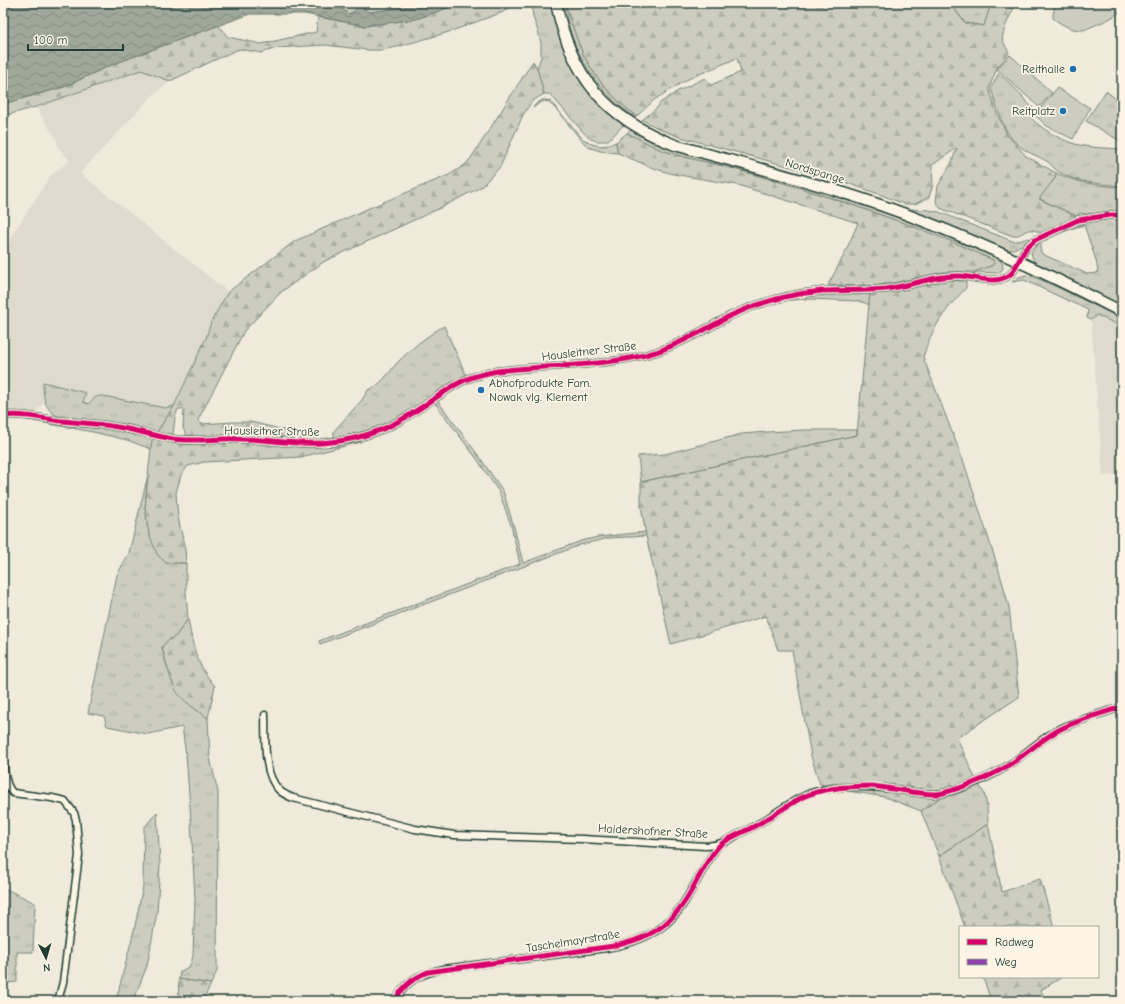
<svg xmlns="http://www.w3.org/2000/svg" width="1125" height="1004" viewBox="0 0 1125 1004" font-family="'Comic Neue',sans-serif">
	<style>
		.built { fill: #dedbcc }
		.grass { fill: url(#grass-tufts); stroke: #76857a; fill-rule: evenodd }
		.forest { fill: url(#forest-firs); stroke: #76857a }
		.park { fill: #cccdbf; stroke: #76857a }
		.water { fill: url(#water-waves); stroke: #6c7d71 }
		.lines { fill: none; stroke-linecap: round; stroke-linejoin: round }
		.street-casing { stroke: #1f3d34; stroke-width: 9 }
		.primary-casing { stroke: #1f3d34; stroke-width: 13 }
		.street { stroke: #fcf5e5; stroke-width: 6 }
		.primary { stroke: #fcf5e5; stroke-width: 10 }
		.quiet { stroke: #8e44ad; stroke-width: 4; stroke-dasharray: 8 4; stroke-linecap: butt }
		.cycleway-casing { stroke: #fcf5e5; stroke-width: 8 }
		.cycleway { stroke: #d6006c; stroke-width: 5 }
		.poi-dot { fill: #1f6fb2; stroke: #fcf5e5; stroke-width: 1.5 }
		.labels { text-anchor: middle; stroke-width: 3.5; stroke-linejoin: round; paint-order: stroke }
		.poi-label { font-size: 12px; fill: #1f3d34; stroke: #fcf5e5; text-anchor: end }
		.street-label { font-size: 12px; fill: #1f3d34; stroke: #fcf5e5 }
	</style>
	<defs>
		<pattern id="grass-tufts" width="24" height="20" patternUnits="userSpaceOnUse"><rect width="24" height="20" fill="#cccdbf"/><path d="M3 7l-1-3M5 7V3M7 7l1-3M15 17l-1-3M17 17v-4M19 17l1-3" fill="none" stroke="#afb1a5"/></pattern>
		<pattern id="forest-firs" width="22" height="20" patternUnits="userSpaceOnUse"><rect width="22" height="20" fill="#cccdbf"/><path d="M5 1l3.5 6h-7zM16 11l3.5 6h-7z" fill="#afb1a5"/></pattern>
		<pattern id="water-waves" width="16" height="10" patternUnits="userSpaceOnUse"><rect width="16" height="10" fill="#9fa89a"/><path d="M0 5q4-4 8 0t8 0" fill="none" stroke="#818a7e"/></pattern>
	</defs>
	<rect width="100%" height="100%" fill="#efeada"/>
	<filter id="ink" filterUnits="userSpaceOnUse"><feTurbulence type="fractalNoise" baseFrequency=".025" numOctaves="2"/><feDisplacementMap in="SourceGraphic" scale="8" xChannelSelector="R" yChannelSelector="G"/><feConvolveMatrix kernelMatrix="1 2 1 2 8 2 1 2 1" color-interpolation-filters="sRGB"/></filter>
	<g filter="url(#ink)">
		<g class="built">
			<path d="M142,70L170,81L151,97L80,173L228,292L211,322L206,338L174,406L165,408L103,396L91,400L89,404L83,402L86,393L43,382V392L44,403L34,413L31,415L3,414V256L14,232L51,175L70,161L59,148L55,137L36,107Z"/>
			<path d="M1097,315L1122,327V474L1103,476L1091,320Z"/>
		</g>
		<g class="grass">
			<path d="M535,3H552C554,15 556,27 560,39C572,75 595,101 624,124L612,137L606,141H597L591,139L583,132L550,94H544L537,68L541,57V43L538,31L533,17L532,7Z"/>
			<path d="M564,3H565C571,21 576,39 584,56C596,79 615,101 637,116L635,117C605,97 582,67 571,33C568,23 566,13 564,3Z"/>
			<path d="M950,3H991L985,26L965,23Z"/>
			<path d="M999,73L1022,95L1023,98L1033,108L1028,115C1040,128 1058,139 1075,144C1089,148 1107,148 1122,149V186C1103,184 1076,183 1059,172C1055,170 1052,165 1048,162C1039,156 1027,153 1018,145C1002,131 997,107 991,88Z"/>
			<path d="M1106,91L1122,104V142L1086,121Z"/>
			<path d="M542,100H546L550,101L582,138C594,147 603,148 616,142L618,153L600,151L588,147L582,141L555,108L548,102L544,101L538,104L533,108L535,105Z"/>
			<path d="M646,127L675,140L775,167L830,183L909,209L929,210L939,212L1012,241C1019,242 1023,239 1029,238L1030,240L1014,249L1008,250L961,231L667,139Z"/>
			<path d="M631,130L653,142L683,152L752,170L844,197L901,217L939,232L995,256L1002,262L1003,268L1001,271L998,273L974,272L993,265V260C928,231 862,207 794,186C772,179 749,173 727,167C705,161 683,158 662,150C650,146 638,139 627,133Z"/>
			<path d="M1056,173C1077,183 1099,186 1122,187V213L1085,214L1079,213L1078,217L1038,198L1055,178Z"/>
			<path d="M1116,218H1122V308L1036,263L1033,259L1031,253C1043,230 1092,220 1116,218ZM1084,225L1096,260L1098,271L1097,273L1087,274L1042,254C1040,250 1039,246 1043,242C1049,237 1075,227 1084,225Z"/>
			<path d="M1027,275L1034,277L1055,286L1122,319V327L1097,315L1091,320L1087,318L1088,310L1024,280L1012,282L1019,277Z"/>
			<path d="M870,293L869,305L865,303L858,301L810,299L790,300L817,295Z"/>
			<path d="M444,326L466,375L447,386L414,409L392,422L363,432L336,438L334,437V431L362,400L368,390C381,386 388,373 397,363C411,349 426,336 444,326Z"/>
			<path d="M43,382L86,393L83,402L89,404C93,398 96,396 103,396L165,408L174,406L157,432L129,425L78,419L77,418C71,419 66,418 61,417C44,412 43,397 43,382Z"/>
			<path d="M437,400L478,455L503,491L514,527L523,563L581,541L598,537L645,532L646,536L609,538L580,545L320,644L319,641L520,564L511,525L499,492L477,459L434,402Z"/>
			<path d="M3,418H25L63,425L124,431L154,438L151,449L127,440L93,432L23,419L10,418L3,419Z"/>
			<path d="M805,430H857V435L641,482L638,456L665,454L742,434L767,432Z"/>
			<path d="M148,475L145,508L166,563H186V593L188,619L176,636L167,641L162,648L167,667L191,706L208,718L210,758L218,792L217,971L211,984L179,979L180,972L190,966L193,956L195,899L191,820L186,755L182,727L148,734L107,726L104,716L88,713L117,575L129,553Z"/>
			<path d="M975,778L984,793L987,806L988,824L939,856L921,811L942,796L944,790L958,786Z"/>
			<path d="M157,812L160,864L157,912L147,966L133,1001H116L135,926L143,886L144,828Z"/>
			<path d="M3,888L6,889L35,903L33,952H17V982L5,983L6,1001H3Z"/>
		</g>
		<g class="forest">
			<path d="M338,3L369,4L416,3L402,8L369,12H353L348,14L337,4Z"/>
			<path d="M462,3H522L510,7L503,12L449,32L397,47L381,50H368L325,45L308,46L277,48L261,53L246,50L240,49L234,51L170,81L141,70L36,107L3,116V104L64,87L111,65L218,25L228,37L261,44L316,32L318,17L365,26L416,19Z"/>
			<path d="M565,3H950L965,23L984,26L991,3H1016L1005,27L1002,39L1009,53L997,68L989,88L997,114L1008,136L1026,156L1056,173L1055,178L1039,199L1078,217L1042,233C1024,225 1028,234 1013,236L940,208L936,201L938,186L951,164L957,148L932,165L933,185L929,197L915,204H904L879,194L835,179L677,136L662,130L642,120L658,107L660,103L678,91L705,78L711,85L741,72L737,58L688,79L671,89L654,100L637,116C615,101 596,79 584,56C576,39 571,21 565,3Z"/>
			<path d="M533,61L537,68L544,94L532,101L523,115L500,167L481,187L438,209L325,261L281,292L244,331L198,420L201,424L233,422H251L292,432L305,440L240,436L197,437L187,436L183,428L184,409H178L175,417L173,435L157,432L174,406L206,338L211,322L228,292L295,241L374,206L449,175L465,165L471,158L479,146Z"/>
			<path d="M627,133L661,150L684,157L727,167L794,186L855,206L912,226L953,242L993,260L994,263L993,265L974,272H944L888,284L871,286L828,285L843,257L858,223L738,185L673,174L653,168L618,153L616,142Z"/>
			<path d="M947,280L966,281V288C945,310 932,327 923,357L964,463L1000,574L1009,607L1019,697L957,738L975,778L958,786L944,790L942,796L921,811L885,797L842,790L820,784L811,756L792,650H778L766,616L671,644L646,536L641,506V482L857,435L870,293L886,292L902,290Z"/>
			<path d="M154,438L172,442L184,444L250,442L302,447L330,446L356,442H361L301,457L204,462L188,466L181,475L176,493L178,517L185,549L186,563H166L157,554L149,534L145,508L148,475L152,440Z"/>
			<path d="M188,619C193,646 196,665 215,686L208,718C197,710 182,701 175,689C169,676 166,661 162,647L167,641L176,636Z"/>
			<path d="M988,824L1002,892L1040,879L1054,927H965L939,856Z"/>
			<path d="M983,977H1062L1041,990L1045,1001H991Z"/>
			<path d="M179,979L211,984L205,996L204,1001H178Z"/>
		</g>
		<g class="park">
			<path d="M1056,3H1121C1121,7 1122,9 1119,12C1115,18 1092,26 1084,30C1073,31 1062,25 1053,18V14Z"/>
			<path d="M1010,55L1052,93L1039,107L997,69Z"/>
			<path d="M1057,88L1090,108L1073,139L1047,126L1035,115Z"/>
		</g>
		<path class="water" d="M3,3H338L337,4L348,14L353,12L358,6L369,12L402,8L416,3H462L416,19L365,26L305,14H250L111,65L64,87L3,104Z"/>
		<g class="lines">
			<defs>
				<g id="street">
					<path d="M3,416C20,414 37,417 54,420C75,423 96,423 117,427C136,430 154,436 173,439C196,442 219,438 242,439C268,439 295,445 321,443C349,441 377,434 401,420C421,409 438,395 457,384C469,377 483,374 497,371C549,365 605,367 656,352C683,343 707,328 732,315C760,302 791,294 822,291C843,290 865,291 886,289C911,286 935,275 960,276C977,277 998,286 1012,273L1026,248L1035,240L1078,220L1111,215H1122"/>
					<path d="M3,670V683"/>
					<path d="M265,715C266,737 262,773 279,790C283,794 288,796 293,798L415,829L454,835L582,839L706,846C720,845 725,842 737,835C750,829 762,822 774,814C785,807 797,798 811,793C839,784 871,786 901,790C912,792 933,796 943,793C968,787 993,776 1015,761C1028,751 1042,739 1056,731C1077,720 1100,714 1122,707"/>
					<path d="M3,734C4,750 1,783 13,793L52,798L65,801L74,813L76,820L79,855L63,982L58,1001"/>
					<path d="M395,1001C406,980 421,973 444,969L606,948C642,942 670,929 688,896C699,878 707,860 720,844"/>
				</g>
				<path id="primary" d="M556,3C571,76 605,118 675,145C731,161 788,175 844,193C940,223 1033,266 1122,312"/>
			</defs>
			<use href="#street" class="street-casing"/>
			<use href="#primary" class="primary-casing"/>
			<use href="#street" class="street"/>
			<use href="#primary" class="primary"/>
			<path class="quiet" d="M3,750H4"/>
			<defs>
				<g id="cycleway">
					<path d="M3,416C20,414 37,417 54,420C75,423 96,423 117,427C136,430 154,436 173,439C196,442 219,438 242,439C268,439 295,445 321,443C349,441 377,434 401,420C421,409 438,395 457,384C469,377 483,374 497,371C549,365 605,367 656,352C683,343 707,328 732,315C760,302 791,294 822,291C843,290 865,291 886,289C911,286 935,275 960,276C977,277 998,286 1012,273L1026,248L1035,240L1078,220L1111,215H1122"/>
					<path d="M395,1001C402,986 413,978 428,972L614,946C656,937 675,922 695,884C702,871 709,857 719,846C726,839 744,832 753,827C770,818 786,806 803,797C823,788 849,786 871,786C881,787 891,789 901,790C912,792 933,796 943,793C968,786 991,777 1012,763C1027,753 1041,740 1057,731C1077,720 1100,714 1122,707"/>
				</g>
			</defs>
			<use href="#cycleway" class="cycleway-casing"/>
			<use href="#cycleway" class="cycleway"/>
		</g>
	</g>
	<g class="poi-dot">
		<circle cx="1073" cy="69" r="4"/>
		<circle cx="1063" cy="111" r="4"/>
		<circle cx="481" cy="390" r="4"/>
	</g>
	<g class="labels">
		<g class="poi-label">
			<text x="1065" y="73">Reithalle</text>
			<text x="1055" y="115">Reitplatz</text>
			<text x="489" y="387" text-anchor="start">Abhofprodukte Fam.<tspan x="489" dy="14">Nowak vlg. Klement</tspan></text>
		</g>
		<g class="street-label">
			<text transform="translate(815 171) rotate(17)" y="4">Nordspange</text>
			<text transform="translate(589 351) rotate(-7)" y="4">Hausleitner Straße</text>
			<text transform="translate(272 431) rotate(1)" y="4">Hausleitner Straße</text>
			<text transform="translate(653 831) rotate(3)" y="4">Haidershofner Straße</text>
			<text transform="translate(573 941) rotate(-9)" y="4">Taschelmayrstraße</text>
		</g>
	</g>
	<rect width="1125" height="1004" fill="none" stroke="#fcf5e5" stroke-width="16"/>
	<rect x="8" y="8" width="1109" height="988" fill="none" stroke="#1f3d34" stroke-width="1.5" filter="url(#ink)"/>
	<rect x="959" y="926" width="140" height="52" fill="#fcf5e5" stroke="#a4ab9e"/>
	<rect x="967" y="939" width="20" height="6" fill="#d6006c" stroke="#a4ab9e"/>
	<text x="995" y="946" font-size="12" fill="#1f3d34">Radweg</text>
	<rect x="967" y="959" width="20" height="6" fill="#8e44ad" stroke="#a4ab9e"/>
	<text x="995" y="966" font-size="12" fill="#1f3d34">Weg</text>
	<g transform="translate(46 958) rotate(175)" stroke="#fcf5e5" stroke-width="3" paint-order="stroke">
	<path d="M0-3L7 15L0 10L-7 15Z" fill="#1f3d34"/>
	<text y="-6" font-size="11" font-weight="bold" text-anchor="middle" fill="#1f3d34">N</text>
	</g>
	<path d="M28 44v6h95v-6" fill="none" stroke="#1f3d34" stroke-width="2"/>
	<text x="34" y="44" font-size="12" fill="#1f3d34" stroke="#fcf5e5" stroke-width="3" paint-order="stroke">100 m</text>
</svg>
